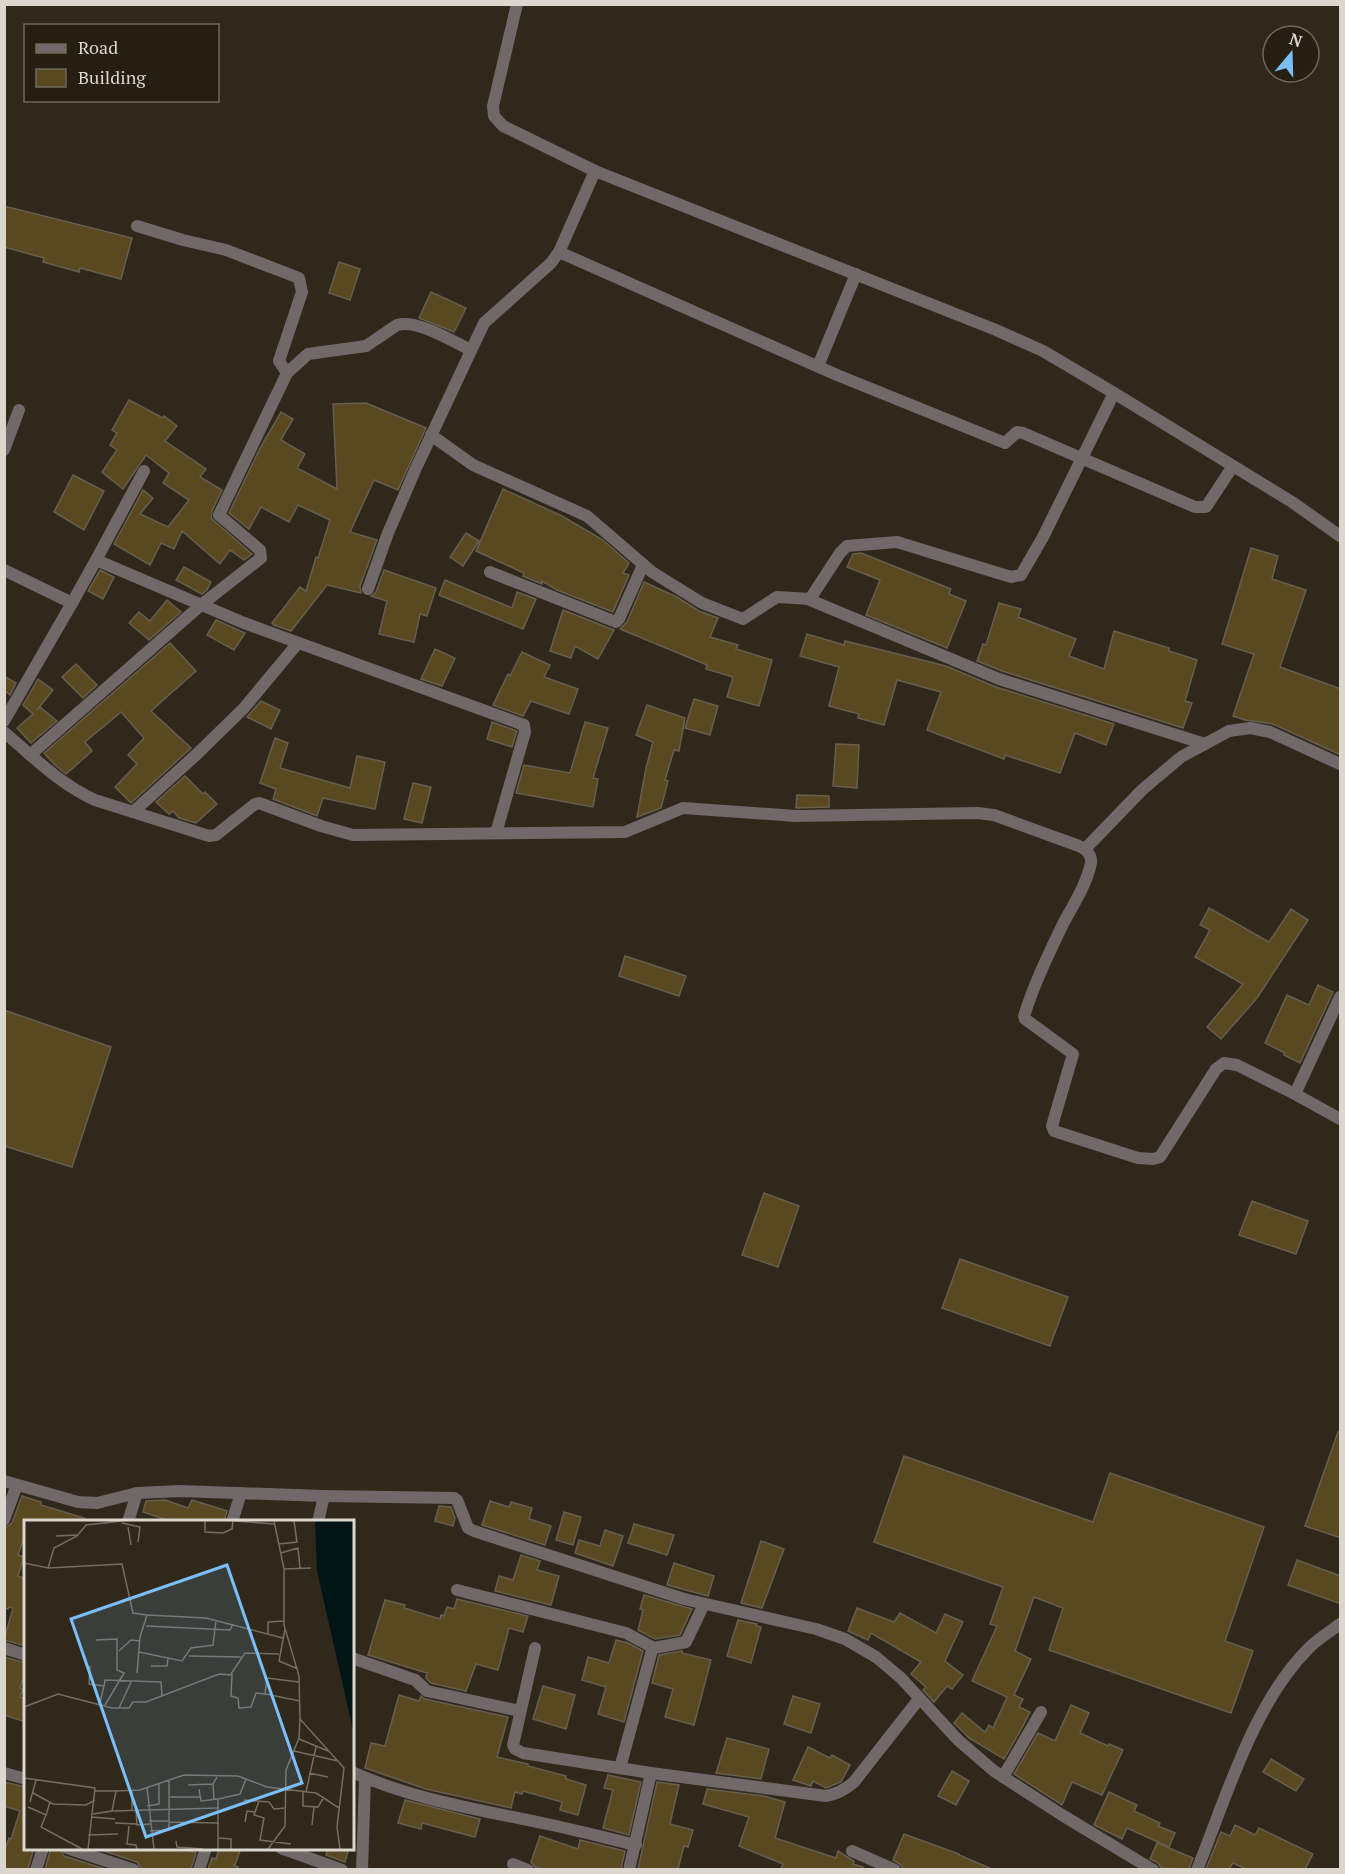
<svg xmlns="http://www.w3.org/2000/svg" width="1345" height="1874" viewBox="0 0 1345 1874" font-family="'PT Serif',serif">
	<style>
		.building { fill: #5a4821; stroke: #665f50; stroke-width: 1.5 }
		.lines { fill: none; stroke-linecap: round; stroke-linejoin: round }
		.minor { stroke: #71686a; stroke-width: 12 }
		.inset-road { fill: none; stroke: #746e63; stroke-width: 1.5 }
		.view { fill: #7abff8; fill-opacity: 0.15; stroke: #7abff8; stroke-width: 3 }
		.inset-edge { fill: none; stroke: #dbd7ce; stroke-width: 3 }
	</style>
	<rect width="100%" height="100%" fill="#2f281b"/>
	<g class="building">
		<path d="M4,206L132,238L121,279L80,268L79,272L43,262L44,258L4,247Z"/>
		<path d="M339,262L360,269L350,300L329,293Z"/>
		<path d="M431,292L466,308L454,332L419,318Z"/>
		<path d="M129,400L163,418L164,416L177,426L165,441L206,469L200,477L222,490L212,511L211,518L252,554L244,560L230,550L220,564L182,531L174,549L161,543L150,565L114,544L143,490L153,498L140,514L168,527L189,500L163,483L169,473L146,455L123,489L102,472L117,450L110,445L117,433L112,430Z"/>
		<path d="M366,403L426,428L398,490L374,480L350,532L377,540L360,586L361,593L327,585L291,631L274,625L272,623L300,587L306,591L316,557L318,558L330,520L298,505L289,522L261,507L249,529L229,513L260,448L281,412L293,419L281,440L305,454L297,468L337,489L333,404Z"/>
		<path d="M73,475L104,491L84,530L54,512Z"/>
		<path d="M503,489L562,516L603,540L629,563L623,573L629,575L613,612L557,590L542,581V584L523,576L524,573L476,551Z"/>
		<path d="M466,533L479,541L463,566L450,557Z"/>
		<path d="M1251,548L1278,556L1272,579L1306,590L1280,667L1341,689V755L1273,724L1245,720L1233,716L1254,654L1222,644Z"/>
		<path d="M861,553L951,589L949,594L966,601L947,648L866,615L880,580L847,567L853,554Z"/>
		<path d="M184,567L211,582L207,590L202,594L176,580Z"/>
		<path d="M100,570L114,577L103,599L88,591Z"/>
		<path d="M384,570L436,588L427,616L420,614L414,642L379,634L387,601L371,596L376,592Z"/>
		<path d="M445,580L512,608L517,592L536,599L523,629L439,595Z"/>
		<path d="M644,582L677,597L699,611L718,618L710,637L738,645L736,649L772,660L759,706L727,697L733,677L706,669L707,665L620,629L627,622Z"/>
		<path d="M167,600L181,612L149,640L129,623L139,612L150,621Z"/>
		<path d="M999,603L1021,609L1018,617L1076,639L1069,656L1104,669L1114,631L1169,648V651L1197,660L1185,701L1192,703L1183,728L1002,671L977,661L983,644L986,645Z"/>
		<path d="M563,610L614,630L598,659L575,646L571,658L550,651Z"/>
		<path d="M216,620L245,633L234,650L207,635Z"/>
		<path d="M807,634L844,645L845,641L946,666L996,687L1114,724L1106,745L1075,733L1060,773L1005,755L1004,759L927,730L941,692L897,680L884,725L858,718L859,714L829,706L839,667L800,656Z"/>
		<path d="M170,643L196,671L151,711L191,748L131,803L115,787L137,764L128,755L144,738L121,712L85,742L92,751L66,774L55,765L44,753Z"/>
		<path d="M435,649L455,658L442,686L421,679Z"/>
		<path d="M522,652L550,665L544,677L578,689L569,714L531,701L523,716L493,705L508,674L510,676Z"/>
		<path d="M76,664L97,685L83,698L62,677Z"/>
		<path d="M4,676L16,683L10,695L4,690Z"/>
		<path d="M38,679L53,690L37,710L40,707L57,721L31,743L17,728L33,714L23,705Z"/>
		<path d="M694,699L718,706L710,735L685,728Z"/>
		<path d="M261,701L280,710L271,729L247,717Z"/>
		<path d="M647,705L685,718L679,751L674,750L665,780L668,781L661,808L637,817L646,768L653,742L636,735Z"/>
		<path d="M492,722L517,731L512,747L487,739Z"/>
		<path d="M585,722L608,728L593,778L598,779L593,807L516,793L524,765L570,773Z"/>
		<path d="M275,738L288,743L280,768L350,788L357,756L385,762L375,809L323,798L317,816L273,799L276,789L260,783Z"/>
		<path d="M836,744L859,745L857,788L833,786Z"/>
		<path d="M185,776L203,794L205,792L217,804L196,823L179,818L173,811L169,814L156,802Z"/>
		<path d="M413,783L431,787L422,823L404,819Z"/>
		<path d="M797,795L829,796V807L796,808Z"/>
		<path d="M1209,908L1269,942L1291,909L1308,920L1257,998L1221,1039L1207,1027L1243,984L1195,957L1210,930L1200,925Z"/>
		<path d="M625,956L686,976L679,996L619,976Z"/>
		<path d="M1318,985L1333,992L1300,1063L1284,1055L1285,1053L1265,1043L1287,995L1309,1005Z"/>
		<path d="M4,1010L111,1047L72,1167L4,1146Z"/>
		<path d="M764,1193L799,1206L778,1267L742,1255Z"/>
		<path d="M1252,1201L1308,1221L1296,1254L1239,1235Z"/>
		<path d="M960,1259L1068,1297L1050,1346L942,1308Z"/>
		<path d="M1338,1432H1341V1538L1305,1526Z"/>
		<path d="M904,1456L1093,1522L1110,1473L1264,1527L1225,1641L1253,1651L1231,1713L1049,1650L1063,1608L1034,1597L1015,1651L1031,1659L1014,1695L1023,1699L1019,1707L1030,1712L1023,1726L1004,1759L969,1738L954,1723L962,1713L985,1732L989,1725L993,1728L1007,1697L972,1681L997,1626L990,1624L1003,1587L874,1542Z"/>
		<path d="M22,1496L41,1502V1505L84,1518L83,1521H26V1532L18,1555L24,1557L18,1576L26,1579V1646L4,1640L13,1608L9,1607L8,1609L4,1608V1529L12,1523Z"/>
		<path d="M165,1500L188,1508L192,1500L227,1511L224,1521H170L143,1512L146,1501Z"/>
		<path d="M490,1501L509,1507L511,1502L532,1508L529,1519L551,1526L545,1545L482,1525Z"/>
		<path d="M439,1506L451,1507L455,1518L453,1526L435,1521Z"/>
		<path d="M564,1512L581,1517L573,1545L556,1540Z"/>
		<path d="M634,1524L674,1535L667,1555L628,1543Z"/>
		<path d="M605,1530L623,1536L613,1566L575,1553L579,1540L600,1546Z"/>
		<path d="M761,1541L784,1549L762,1608L741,1603Z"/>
		<path d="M521,1555L540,1561L537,1570L559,1576L551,1605L495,1591L499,1576L513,1580Z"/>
		<path d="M1297,1560L1341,1576V1604L1288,1585Z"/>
		<path d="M674,1563L714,1576L708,1596L667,1585Z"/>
		<path d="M644,1595L692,1609L680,1635L655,1639L638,1630L643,1610L640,1609Z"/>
		<path d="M457,1599L528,1616L523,1632L509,1628L498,1670L476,1664L466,1691L431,1683L426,1678L427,1673L368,1655L385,1600L405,1605L404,1608L440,1619L441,1615L444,1616L447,1607L454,1609Z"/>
		<path d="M857,1608L894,1622L900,1613L936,1633L945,1614L963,1622L945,1661L963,1675L952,1689L947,1686L934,1702L923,1690L926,1687L911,1674L921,1662L871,1633L868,1640L848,1631Z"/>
		<path d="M738,1620L757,1624L756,1626L761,1627L751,1663L727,1656Z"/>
		<path d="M616,1640L628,1643L643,1651L624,1722L598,1714L606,1687L582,1680L588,1657L609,1663Z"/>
		<path d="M682,1651V1653L711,1660L694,1725L665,1717L673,1689L652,1683L659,1655Z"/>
		<path d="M4,1657L26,1663V1671L20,1688L23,1689L20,1697L26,1699V1722L4,1715Z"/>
		<path d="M543,1686L575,1695L566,1729L533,1719Z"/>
		<path d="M399,1695L419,1701L421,1696L425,1699L508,1717L497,1757L528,1764V1766L566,1776V1779L586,1785L578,1815L560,1810L562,1802L523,1791L522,1794L515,1792L511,1808L426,1789L365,1768L371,1743L385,1746Z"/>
		<path d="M793,1696L820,1704L811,1733L784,1724Z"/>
		<path d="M1071,1705L1089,1713L1080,1733L1108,1746L1109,1744L1123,1750L1102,1795L1072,1782L1062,1805L1014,1774L1038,1733L1055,1741Z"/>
		<path d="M727,1738L769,1749L761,1779L716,1773Z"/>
		<path d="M808,1747L830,1758L832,1755L850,1765L841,1782L826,1788L813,1781L811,1786L793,1780Z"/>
		<path d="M1271,1759L1304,1779L1296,1791L1263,1772Z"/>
		<path d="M952,1771L969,1781L956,1805L938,1796Z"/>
		<path d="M608,1775L641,1782L629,1835L603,1828L613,1790L604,1788Z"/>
		<path d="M4,1782L26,1787V1848H34L28,1869H4V1852L9,1838L11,1839L20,1811L4,1806Z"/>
		<path d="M657,1782L679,1785L670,1824L693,1830L688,1847L684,1846L678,1869H638Z"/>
		<path d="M707,1789L764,1796L785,1802L775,1838L836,1858L838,1851L854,1861L853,1864L863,1867L862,1869H781L783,1864L739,1846L749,1817L703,1804Z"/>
		<path d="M1109,1792L1137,1805L1134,1811L1160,1823L1158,1826L1175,1833L1169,1847L1127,1828L1122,1839L1094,1825Z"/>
		<path d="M405,1800L480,1819L475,1837L422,1823L421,1829L398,1823Z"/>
		<path d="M1235,1825L1255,1835L1259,1828L1313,1854L1305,1869H1246L1233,1863L1229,1869H1206L1221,1832L1230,1836Z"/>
		<path d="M904,1834L959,1854V1855L992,1869H903L901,1865L893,1860Z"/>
		<path d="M540,1836L578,1849L580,1840L625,1851L621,1869H543L535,1867L531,1862Z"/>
		<path d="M1157,1843L1193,1858L1189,1869L1161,1868L1158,1863L1150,1859Z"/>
		<path d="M51,1848H59L64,1856L105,1869H45Z"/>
		<path d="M95,1848H182L196,1853L191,1869H142L137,1862Z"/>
		<path d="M219,1848H241L235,1865H233L238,1867V1869H208L212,1858L216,1859Z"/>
		<path d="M328,1848H349L345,1862L326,1855Z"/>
	</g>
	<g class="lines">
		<g class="minor">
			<path d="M517,4L493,106L494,116L503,126L595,171"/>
			<path d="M137,226L183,240L226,250L299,278L302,292L279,361L287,373"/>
			<path d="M559,252L837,375L1005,443L1017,432L1023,433L1195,507H1206L1233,466"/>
			<path d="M818,366L856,274"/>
			<path d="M431,435L473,465L587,516L652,572L702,603L743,619L777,597L810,599L840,553L847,546L897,542L1011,577L1021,575L1043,537L1114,393"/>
			<path d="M4,450L19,410"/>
			<path d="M96,560L144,471"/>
			<path d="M4,570L72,603L4,721"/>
			<path d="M490,572L616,622L619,619L643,565"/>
			<path d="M368,589L388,533L416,468L484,323L551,263L559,252L595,171L996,330L1043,351L1114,393L1292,502L1340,536"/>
			<path d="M810,600L999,679L1205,744"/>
			<path d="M72,603L96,560L244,623L524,725L525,732L496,833"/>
			<path d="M4,732C33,757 60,784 95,800L209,836L216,835L255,804L259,803L321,826L353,835L625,832L683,808L796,816L978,813L994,815L1079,846C1086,849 1092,855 1091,863C1087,883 1074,904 1064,922C1049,953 1034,984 1024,1016L1025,1019L1073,1054L1052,1126L1054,1131L1138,1158L1153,1159L1160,1157L1216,1069L1224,1063L1237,1065L1295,1094"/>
			<path d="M30,755L201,605L261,558L260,550L219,515L287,373L308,354L366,346L397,325C417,319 452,341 471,350"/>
			<path d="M133,812L197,754L244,708L298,643"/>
			<path d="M1086,848L1142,790L1181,757L1229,731L1250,728L1270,732L1340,764"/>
			<path d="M1340,997L1295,1094L1340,1119"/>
			<path d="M4,1481L78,1502L97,1503L137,1493L180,1491L324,1496L454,1498L457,1500L468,1528L474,1531L684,1599L816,1629L845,1639L876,1657L901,1678L958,1740L994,1771L1062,1815L1153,1870"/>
			<path d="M4,1520L17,1485"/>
			<path d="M128,1522L137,1493"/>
			<path d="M232,1522L241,1493"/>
			<path d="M318,1522L324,1496"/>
			<path d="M457,1590L626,1633L654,1648"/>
			<path d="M4,1648L26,1655"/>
			<path d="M535,1648L513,1745L515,1749L523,1753L651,1773"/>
			<path d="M352,1658L415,1680L427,1691L520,1711"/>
			<path d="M620,1768L652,1650L654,1648L686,1642L704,1604"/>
			<path d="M352,1772C414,1800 481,1810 547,1824C576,1830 606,1838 636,1845"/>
			<path d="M4,1773L26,1779"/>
			<path d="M1003,1777L1041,1712"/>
			<path d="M67,1848L134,1870"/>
			<path d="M281,1848L342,1870"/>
			<path d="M852,1851L895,1870"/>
			<path d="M513,1864L528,1870"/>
			<path d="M36,1870L43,1848"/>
			<path d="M199,1870L206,1848"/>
			<path d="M362,1870L365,1778"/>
			<path d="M629,1870L651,1773L826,1796C837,1794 845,1790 854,1782L919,1699"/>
			<path d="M1197,1870C1226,1798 1253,1704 1308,1649C1317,1639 1330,1632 1340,1624"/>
		</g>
	</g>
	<g transform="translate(24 1520)">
		<rect width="330" height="330" fill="#2f281b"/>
		<path d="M291,1H330V214L293,51Z" fill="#031414"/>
		<path class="inset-road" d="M181,1V12L199,13L208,9L209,1M211,1L251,4M250,1L260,49V105L275,156L276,199L320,248L313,307L316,329M98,3L116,7L114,22M104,7L107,25M32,16L53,15M255,24L273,22L270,1M257,33L274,28L276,48M0,43L24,48L30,28L53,16L62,5L98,1M24,48L98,44L109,93L123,95M260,49L287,48M122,106L206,110L209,104M261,109L255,141L274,149M244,113V102L260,101M72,120L93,119V150L100,153L81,185M95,131L107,120L116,121M115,132L158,141L167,128L189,125L192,100M165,136L217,137M66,146L65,164L80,166L76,183M127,146H143L144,139M113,153L116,117L123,95L182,98L259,118M207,154L221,133L255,134M275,162L243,158L241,174L276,181M80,166L81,160L137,162L138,176M0,187L34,174L88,188H105L109,182H122L195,154L208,155L207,176L214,178L215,188L227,187L232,173L241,174M95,188L107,162M276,199L275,219L304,231M270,231L314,241M285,253L304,257M0,258L71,268L64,329M145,260V301M164,265L189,264M123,267L130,329M175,269L177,281L194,279M71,271H92M279,272V286L294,287L300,277M282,272L292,227M9,273L29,284L62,285L71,280M146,277H176M190,279L189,264L193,257M220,280L245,282L250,289L262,288M235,281L230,295L240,298L236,320L267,324M6,282L12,260M123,286L135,284V263M4,287L22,295L26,282M88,291L195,288M108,291V271M112,291L113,305L126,304M69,294L88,291L92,271L116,270L160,255L214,256L243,267L292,273L315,288M22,295L17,307L58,329M67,297L91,299M125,301H145V310L126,311M145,302L195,303M221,302L223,291L231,292M91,303L113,304M288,305L290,287M105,306L103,324L112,325L113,329M64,315L94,314M195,318L207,319V329M152,321L153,327L179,329M194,329V279L216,274L222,259M244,329L261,306L262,250L275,218"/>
		<path class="view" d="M203,45L278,263L122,317L47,99Z"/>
		<rect width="330" height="330" class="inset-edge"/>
	</g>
	<rect width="1345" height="1874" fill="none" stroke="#dbd7ce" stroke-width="12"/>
	<rect x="24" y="24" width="195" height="78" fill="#251e11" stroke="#6e685d" stroke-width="1.5"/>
	<rect x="36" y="44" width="30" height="9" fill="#71686a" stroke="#6e685d" stroke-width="1.5"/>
	<text x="78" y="54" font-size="18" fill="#dbd7ce">Road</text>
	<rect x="36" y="69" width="30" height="18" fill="#5a4821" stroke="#6e685d" stroke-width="1.5"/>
	<text x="78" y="84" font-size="18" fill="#dbd7ce">Building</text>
	<g transform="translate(1291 54) rotate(19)"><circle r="28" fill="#251e11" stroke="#6e685d" stroke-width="1.5"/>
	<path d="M0-4.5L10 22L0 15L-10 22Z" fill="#7abff8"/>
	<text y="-9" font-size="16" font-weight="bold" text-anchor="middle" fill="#dbd7ce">N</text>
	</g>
</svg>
